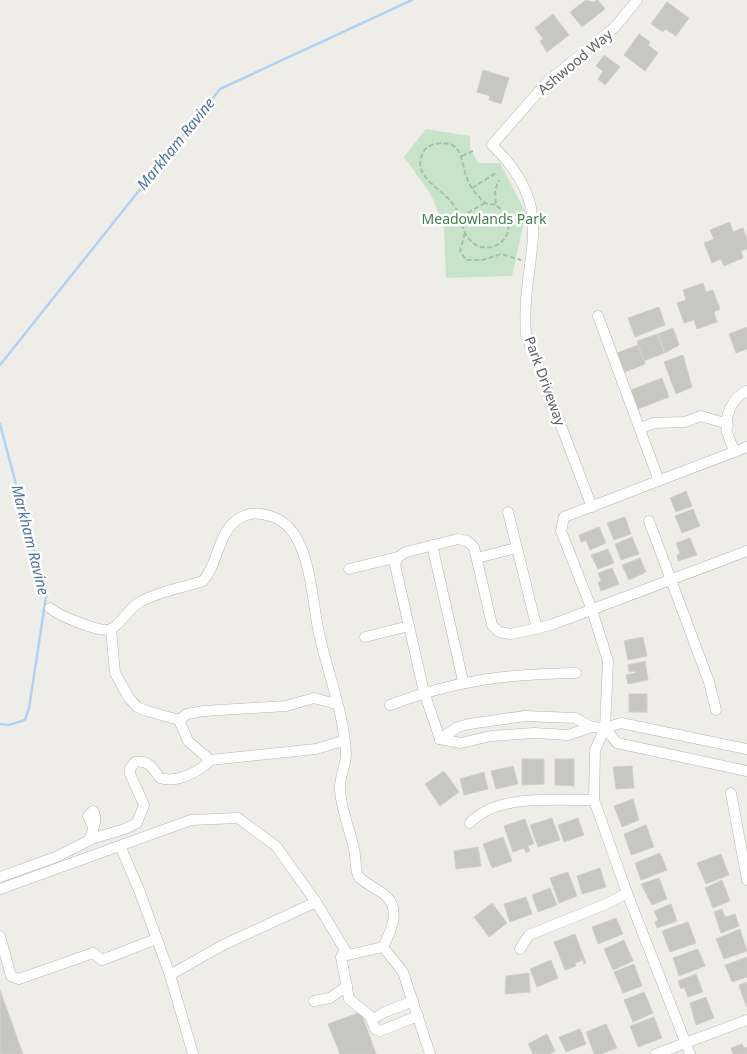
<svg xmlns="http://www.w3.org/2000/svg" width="747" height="1054" viewBox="0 0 747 1054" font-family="'Noto Sans',sans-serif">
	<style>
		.park { fill: #c7e3c9 }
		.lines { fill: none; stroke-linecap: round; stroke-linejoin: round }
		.stream { stroke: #b1d2f4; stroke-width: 2.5 }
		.building { fill: #c7c7c1; stroke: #d3d0c6 }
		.minor-casing { stroke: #b4b6ba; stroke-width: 11 }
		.path { stroke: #a1c3ad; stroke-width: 2; stroke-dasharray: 5 2.5; stroke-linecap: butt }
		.minor { stroke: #fff; stroke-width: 10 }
		.labels { text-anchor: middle; stroke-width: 5; stroke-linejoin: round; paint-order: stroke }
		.street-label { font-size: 14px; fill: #5e6165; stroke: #fff }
		.park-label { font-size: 14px; fill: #418149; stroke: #fff }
		.water-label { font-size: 15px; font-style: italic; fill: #4f73a5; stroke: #fff }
	</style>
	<rect width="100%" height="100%" fill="#efede7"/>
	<path class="park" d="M426,129L470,136V148L478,163H500L526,213L512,276L446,278L444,225L430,193L404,157Z"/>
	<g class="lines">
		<g class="stream">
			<path d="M0,365L220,89L412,0"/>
			<path d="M0,424L46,597L29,708L25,720L9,725L0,724"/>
		</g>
	</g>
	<g class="building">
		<path d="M586,0L593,2L598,0L605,9L582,27L570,12Z"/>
		<path d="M667,2L689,18L676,36L665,29L663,32L651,24Z"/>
		<path d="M553,14L569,35L547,52L540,41L543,39L535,28Z"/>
		<path d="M639,34L650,42L648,45L658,53L645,71L624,55Z"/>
		<path d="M604,55L620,67L605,85L598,79L603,71L596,66Z"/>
		<path d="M483,70L509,78L501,104L489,100L490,96L477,92Z"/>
		<path d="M730,222L733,232L743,228L747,239V249L741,251L743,258L724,266L721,259L712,263L704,243L714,239L710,230Z"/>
		<path d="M703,283L706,292L713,290L720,309L714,312L717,322L697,329L694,320L684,323L677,303L686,300L683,290Z"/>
		<path d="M659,307L665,325L635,337L628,318Z"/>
		<path d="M747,327V349L736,353L729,334Z"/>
		<path d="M673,328L679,345L665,353L658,334Z"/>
		<path d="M657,334L664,353L644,361L637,341Z"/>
		<path d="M638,345L645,364L625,372L617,353Z"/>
		<path d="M683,355L692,387L676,394L664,362Z"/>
		<path d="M662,378L669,397L638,409L631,390Z"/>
		<path d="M686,491L692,506L676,512L670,498Z"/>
		<path d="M693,509L700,526L682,533L675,516Z"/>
		<path d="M625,517L631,534L614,540L607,523Z"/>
		<path d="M599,527L606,543L590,550L586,540L581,542L579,535Z"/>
		<path d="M632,537L639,554L621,560L615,544Z"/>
		<path d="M690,538L697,555L678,561L677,555L680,554L676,543Z"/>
		<path d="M608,549L614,563L598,569L591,555Z"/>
		<path d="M640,558L646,572L629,580L622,565Z"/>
		<path d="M612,568L619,584L601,591L598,583L601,581L598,573Z"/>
		<path d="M643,637L647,656L628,660L624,641Z"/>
		<path d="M645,661L648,680L628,684L626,675L636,673L635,671L629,672L628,665Z"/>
		<rect x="629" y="694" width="18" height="18"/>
		<path d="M522,759H544V784L522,785Z"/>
		<path d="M555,759H574V786L555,785Z"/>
		<path d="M513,766L518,784L496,789L491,771Z"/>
		<path d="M632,766L634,788L616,789L613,767Z"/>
		<path d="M444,771L459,792L440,806L425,784Z"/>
		<path d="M484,772L488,789L464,795L460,779Z"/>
		<path d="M633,799L639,820L622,827L614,806Z"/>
		<path d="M552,818L560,840L538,847L530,825Z"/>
		<path d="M578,818L584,835L564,842L558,825Z"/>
		<path d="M525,819L534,844L528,846L530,851L526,853L524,848L513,852L504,826Z"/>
		<path d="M646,825L654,847L631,855L624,834Z"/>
		<path d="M503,837L512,861L492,868L483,844Z"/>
		<path d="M478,847L481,866L456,869L454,851Z"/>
		<path d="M660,853L667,870L641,880L635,863Z"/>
		<path d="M721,854L729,875L706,884L697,863Z"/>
		<path d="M600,868L606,887L582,894L577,876Z"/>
		<path d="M568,872L577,896L559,903L550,878Z"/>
		<path d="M659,878L667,899L652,905L641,884Z"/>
		<path d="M722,880L730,901L713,908L705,888Z"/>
		<path d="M550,888L557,905L538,912L532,895Z"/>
		<path d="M526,897L532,914L510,922L504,904Z"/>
		<path d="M492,903L507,923L489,937L474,917Z"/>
		<path d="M671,904L677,921L657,928L655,922L658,920L654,911Z"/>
		<path d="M722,909L725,917L735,914L739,926L721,933L714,912Z"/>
		<path d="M616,918L623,934L598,944L592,927Z"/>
		<path d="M688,922L696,943L670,952L662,931Z"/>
		<path d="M740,929L747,951L724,959L716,939Z"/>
		<path d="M575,934L586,963L584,964L583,960L575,963L576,966L565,970L554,942Z"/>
		<path d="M624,940L633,961L613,970L604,949Z"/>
		<path d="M698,949L705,966L679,976L673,958Z"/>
		<path d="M747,957V977L732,982L725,965Z"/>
		<path d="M551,960L558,978L537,987L530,969Z"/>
		<path d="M634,964L642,986L623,993L614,972Z"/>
		<path d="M529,973L530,992L505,994L506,976Z"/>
		<path d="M696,974L703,992L688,997L684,987L681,989L678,981Z"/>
		<path d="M747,982V1006H746L739,985Z"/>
		<path d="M0,990L23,1054H0Z"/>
		<path d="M644,992L653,1013L633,1022L624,1000Z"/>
		<path d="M706,997L714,1018L696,1025L690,1003Z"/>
		<path d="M361,1012L376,1054H340L328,1024Z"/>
		<path d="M654,1017L662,1038L638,1047L630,1026Z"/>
		<path d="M606,1024L617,1048L601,1054H594L586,1032Z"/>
		<path d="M580,1029L586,1044L566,1052L559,1037Z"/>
		<path d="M547,1034L555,1051L550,1054H533L528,1044Z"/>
		<path d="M742,1044L744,1048L747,1047V1054H733L731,1048Z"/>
	</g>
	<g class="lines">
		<defs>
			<g id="minor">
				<path d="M598,316L659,481"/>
				<path d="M641,428L654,423L685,422L701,416L728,424"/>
				<path d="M735,452C732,446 729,439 727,432C724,417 732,397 747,391"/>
				<path d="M592,507L526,334C520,254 562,212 492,145L547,82L615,27L637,0"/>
				<path d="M508,512L537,629"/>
				<path d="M649,521L709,682L716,710"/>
				<path d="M432,545L463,681"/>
				<path d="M477,558L516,548"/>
				<path d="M349,569L398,557"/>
				<path d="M50,608C58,615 101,634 111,629C121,624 129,608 140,602C159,591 182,588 203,581C220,562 217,527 244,516C252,512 261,513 270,516C311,527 311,596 318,628C326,670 344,711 346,754C346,765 340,776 340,787C340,808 350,829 354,849C356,858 355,867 358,876C366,885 379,889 387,897C401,911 390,933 383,947"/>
				<path d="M365,637L409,626"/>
				<path d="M390,705C456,680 506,674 576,673"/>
				<path d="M179,720L187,714L204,711L286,706L314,698L336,704"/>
				<path d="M605,728L617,743L747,771"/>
				<path d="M440,739L424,692L395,565L398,557L406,552L458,539L467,541L474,547L492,625L499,632L511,634L551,625L747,551"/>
				<path d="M440,739L461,743L491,736L534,733L568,735L592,727L605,728L621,723L747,749"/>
				<path d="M440,739L458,727L469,724L525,716L575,718L592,727"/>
				<path d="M210,760L316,749L343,741"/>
				<path d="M731,793L747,880"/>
				<path d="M470,823C497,793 556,801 594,800"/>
				<path d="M89,840C92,832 99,819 93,811L88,816L93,827"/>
				<path d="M120,846L139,890L170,975"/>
				<path d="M0,877L56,857L94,838L125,829L137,823L144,805L130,774V769L135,762C148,759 153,769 160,778C176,783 199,773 210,760L188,741L179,720L147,711L137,707L129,698L115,673L111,629"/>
				<path d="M0,889L191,820L238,818L276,846L316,902L348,955L383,947L403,972L430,1054"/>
				<path d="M0,936L11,976L19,979L93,953L102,960L156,939"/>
				<path d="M520,949L529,935L606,904L627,893"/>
				<path d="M345,950L341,957L349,999L370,1016L375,1029L380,1031L418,1016"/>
				<path d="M314,1001L330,998L347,986"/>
				<path d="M373,1019L385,1012L413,1001"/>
				<path d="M193,1054L170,975L221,946L316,902"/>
				<path d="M656,1054L747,1020"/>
				<path d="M690,1054L627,893L594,800L595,750L605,728L608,661L592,610L561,531L564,517L747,447"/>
			</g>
		</defs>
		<use href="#minor" class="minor-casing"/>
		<g class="path">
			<path d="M462,156L473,151"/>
			<path d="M472,188L496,173"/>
			<path d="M485,203L469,212L462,224C460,217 457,209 452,203C441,188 413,177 422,155C424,148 430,145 436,144C464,139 460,161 467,178C470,188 478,196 485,203L496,205L495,190L499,180"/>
			<path d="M462,224C474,272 534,237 496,205"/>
			<path d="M465,233L460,251L466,260H483L501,254L521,260"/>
		</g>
		<use href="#minor" class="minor"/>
	</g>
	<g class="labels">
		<g class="street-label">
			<text transform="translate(575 62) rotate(-40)" y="5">Ashwood Way</text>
			<text transform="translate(545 381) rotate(70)" y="5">Park Driveway</text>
		</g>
		<g class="park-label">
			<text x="484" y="224">Meadowlands Park</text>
		</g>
		<g class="water-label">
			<text transform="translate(176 144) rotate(-51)" y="5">Markham Ravine</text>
			<text transform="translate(30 540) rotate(76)" y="5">Markham Ravine</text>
		</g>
	</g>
</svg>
